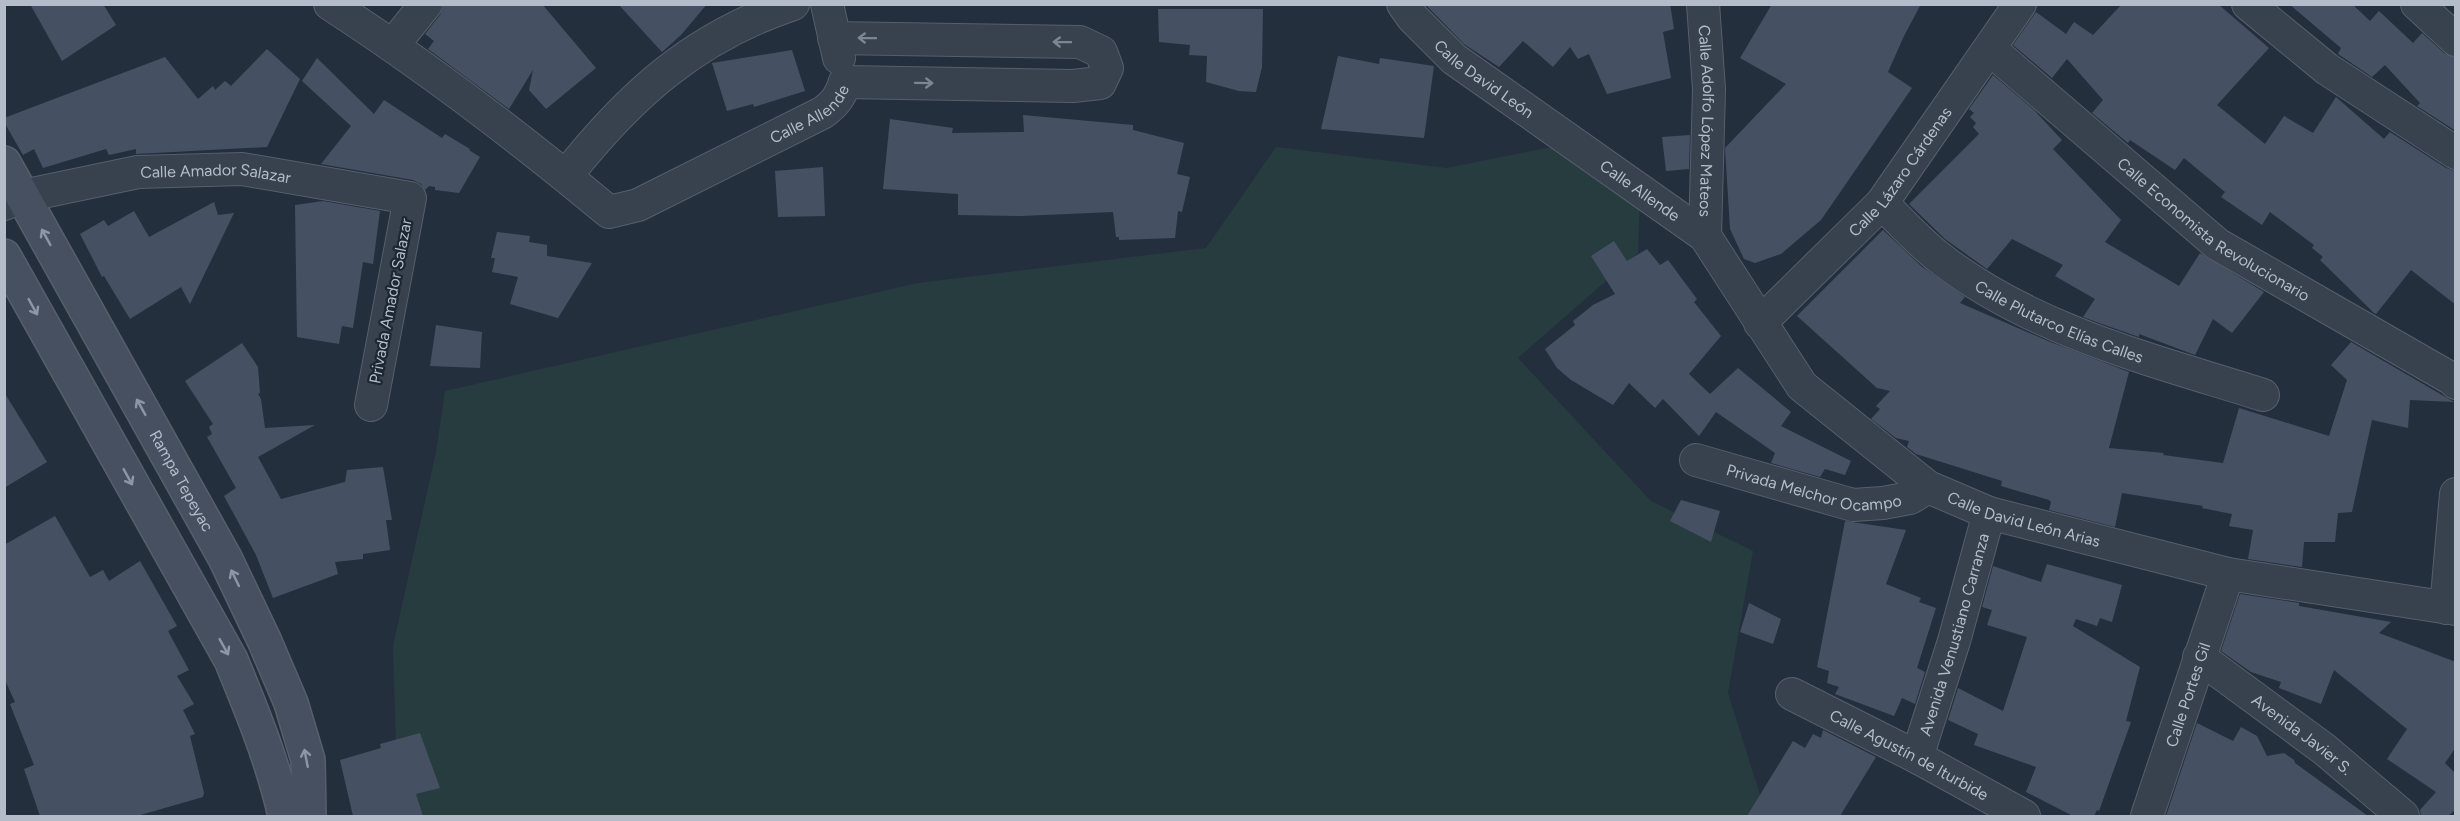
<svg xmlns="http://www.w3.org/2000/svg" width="2460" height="821" viewBox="0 0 2460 821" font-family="Figtree,sans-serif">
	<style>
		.green { fill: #263c3f }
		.building { fill: #455162 }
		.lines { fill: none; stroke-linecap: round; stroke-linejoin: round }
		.minor-casing { stroke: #565f6c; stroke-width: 34 }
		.secondary-casing { stroke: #565f6c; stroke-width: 36 }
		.minor { stroke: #38414e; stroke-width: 32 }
		.secondary { stroke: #465061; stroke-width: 33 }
		.oneway { stroke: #7c8592 }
		.oneway2 { stroke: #8e96a5 }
		.labels { text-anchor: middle; stroke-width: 4.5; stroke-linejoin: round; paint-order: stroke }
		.street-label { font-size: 16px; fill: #b4bcc9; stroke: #1d2633 }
	</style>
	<rect width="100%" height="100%" fill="#242f3e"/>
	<path class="green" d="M1576,142L1640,190L1638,253L1518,358L1651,501L1753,551L1728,693L1761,798L1769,816H398L393,646L436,452L445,391L918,283L1206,248L1276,147L1447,168Z"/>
	<g class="building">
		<path d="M30,4H103L116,25L62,61Z"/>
		<path d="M444,4H542L596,68L546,109L529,90L533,70L509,109L428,49L434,41L425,34L440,15Z"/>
		<path d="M618,4H707L681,35L662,52Z"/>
		<path d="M1425,4H1670L1674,29L1663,32L1671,78L1607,94L1589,54L1578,59L1570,47L1553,67L1523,41L1499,67L1464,44Z"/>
		<path d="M1772,4H1921L1904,36L1888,72L1912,88L1821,220L1781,254L1755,263L1744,259L1730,229L1725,148L1786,84L1740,58Z"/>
		<path d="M2122,4H2218L2269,48L2217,105L2265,144L2284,116L2313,133L2336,97L2384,139L2390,132L2446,168L2456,171V305L2411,270L2376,314L2374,313L2320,260L2323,257L2312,248L2314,245L2270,212L2262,225L2221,197L2225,192L2184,158L2175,170L2130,140L2128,143L2092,113L2103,100L2067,59L2052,78L2013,45L2036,12L2066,34L2074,22L2093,35Z"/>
		<path d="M2289,4H2352L2370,21L2379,11L2413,43L2422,33L2444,53L2456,57V131L2417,106L2420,103L2385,65L2372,77L2338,54L2341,48Z"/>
		<path d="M1158,9H1263L1262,67L1256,92L1239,91L1206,82L1207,56L1189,55L1190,45L1159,42Z"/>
		<path d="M267,49L300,79L267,147L136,154V149L109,155L106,149L43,168L34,149L23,155L4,122V118L165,57L198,99L213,86L215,90L225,81L231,86Z"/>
		<path d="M792,50L805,91L754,107L753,104L727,111L712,63Z"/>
		<path d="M1338,56L1379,64L1380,58L1434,66L1424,138L1321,129Z"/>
		<path d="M317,58L374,114L384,100L442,138L445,134L470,149L469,150L480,157L459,193L435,190V187L429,186L425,190L421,184L413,180L321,164L351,126L302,81Z"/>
		<path d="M1993,75L2034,110L2062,140L2053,149L2121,220L2105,242L2179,286L2200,253L2264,292L2232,333L2213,319L2195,355L2139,334V337L2102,324L2083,317L2095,299L2055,276L2063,265L2012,239L1987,269L1945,239L1909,204L1979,134L1973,127L1976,123L1970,117L1974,113L1969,109Z"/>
		<path d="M1023,115L1133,125V130L1184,143L1177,174L1190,177L1182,212L1178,211L1175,238L1119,240V237H1116L1113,212L1021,216L958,215V194L883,189L890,119L953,128L952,133L1024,132Z"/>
		<path d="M1690,135L1689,169L1666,171L1662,137Z"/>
		<path d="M823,167L825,216L778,217L775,171Z"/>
		<path d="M323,201L380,211L373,264L363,262L353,328L342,326L339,344L297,337L295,205Z"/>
		<path d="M214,202L218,215L234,213L190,304L181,287L130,319L104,276L102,277L80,234L104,220L108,226L134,211L149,237Z"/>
		<path d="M1883,230L1921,266L1965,297L1960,303L2048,341L2129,372L2109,448L2164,453L2163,455L2223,463L2239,408L2329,436L2347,380L2331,365L2351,342L2454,402L2410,400L2408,428L2372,420L2352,512L2338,513L2335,542H2304L2302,567L2248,559L2253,530L2229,526L2232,514L2202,508L2203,506L2122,493L2115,527L2049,510L2051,502L2049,500L2001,486L2002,481L1916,454L1907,447L1909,441L1896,438L1871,419L1880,409L1876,406L1890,391L1877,388L1797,316Z"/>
		<path d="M497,232L530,236L529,242L547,245V256L592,263L558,318L510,304L518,277L492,272L495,258H491Z"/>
		<path d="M1614,241L1627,261L1647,249L1660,265L1668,260L1697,299L1694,302L1721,336L1689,374L1710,394L1738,368L1791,412L1781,426L1851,461L1845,475L1825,469L1820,477L1771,463L1775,453L1716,412L1699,436L1663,399L1655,408L1629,383L1613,405L1571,380L1557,368L1545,349L1575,325L1573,321L1593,305L1615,294L1591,256Z"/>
		<path d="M436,325L482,332L480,368L430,366Z"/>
		<path d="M242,343L258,367L260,393L258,394L261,399L265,428L315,425L258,457L281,499L345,482L347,470L383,467L392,520H386L390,550L363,554V559L335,562L338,574L273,598L256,555L224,496L236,488L207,437L212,434L209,427L213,424L185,381Z"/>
		<path d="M4,392L47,462L4,488Z"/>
		<path d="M1681,500L1720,511L1711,542L1670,521Z"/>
		<path d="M55,516L90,577L103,570L109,581L140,561L177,626L168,631L189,670L177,676L194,704L183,710L195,734L190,736L204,793L203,797L137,816H40L24,769L34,765L10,704L15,702L4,678V545Z"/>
		<path d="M1845,521L1906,530L1886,584L1921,598L1919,602L1936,608L1917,668L1925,672L1915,704L1902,698L1894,716L1835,694L1839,687L1827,683L1829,671L1817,667Z"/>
		<path d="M2047,564L2122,585L2112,622L2100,618L2097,626L2076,619L2073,626L2140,667L2126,721L2131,722L2099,811L2097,810L2094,816H2073L2026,792L2036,767L1974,745L1978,734L1948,720L1958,688L2003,711L2027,637L1987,625L1992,610L1982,607L1993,566L2041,582Z"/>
		<path d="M2240,594L2299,603V606L2391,622L2379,633L2456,662V747L2445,763L2454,772L2456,770V809L2448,816H2421L2420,810L2436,792L2387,759L2407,729L2334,670L2321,704L2279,688L2281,682L2251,672L2221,651Z"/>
		<path d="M1749,603L1781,619L1773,644L1740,632Z"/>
		<path d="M2197,723L2233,741L2241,727L2257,736L2267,756L2284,753L2294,760L2295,763L2368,816H2166Z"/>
		<path d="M1823,730L1876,757L1840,816H1747L1793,741L1805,748L1813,734L1821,738Z"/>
		<path d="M420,733L440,788L416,794L423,816H353L340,760L381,748L380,744Z"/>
	</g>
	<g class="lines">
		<defs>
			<g id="minor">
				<path id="s1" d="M330,4C427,67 520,138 609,212L638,205L822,113C835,104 840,97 845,82"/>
				<path d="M827,4L839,58"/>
				<path id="s2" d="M1403,4L1413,18L1454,59L1705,236L1802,386L1928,487L1989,513L2228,574L2456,609"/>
				<path id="s3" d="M1703,4L1709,89L1705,236"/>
				<path d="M2248,4L2327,69L2456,153"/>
				<path d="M2417,4L2456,40"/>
				<path d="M834,38L1080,42L1101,52L1107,68L1100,83L1073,86L845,82"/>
				<path d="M393,45L426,4"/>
				<path id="s4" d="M1990,49L2217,244L2452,379L2456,383"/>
				<path d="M566,176C629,96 694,37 793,4"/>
				<path id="s5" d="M1882,203C1901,222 1920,243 1941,259C2034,331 2153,360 2263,395"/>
				<path id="s6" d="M4,204L23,196L138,172L242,169L410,198L371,405"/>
				<path id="s7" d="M1760,323L1882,203L2020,4"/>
				<path id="s8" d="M1696,460L1853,505L1883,503L1910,498L1928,487"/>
				<path d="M2446,608L2456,494"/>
				<path id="s9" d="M2199,657L2324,749L2403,816"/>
				<path id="s10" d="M1792,694L1917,757L2024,816"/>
				<path id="s11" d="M1917,757L1954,641L1989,513"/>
				<path id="s12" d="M2147,816L2228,574"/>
			</g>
			<g id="secondary">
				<path id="s13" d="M4,163L225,558L265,642L291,703L308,760L309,816"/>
				<path d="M4,256L231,660C252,711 273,762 285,816"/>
			</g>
		</defs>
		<use href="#minor" class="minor-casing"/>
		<use href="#secondary" class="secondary-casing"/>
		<use href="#minor" class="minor"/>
		<use href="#secondary" class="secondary"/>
	</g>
	<defs><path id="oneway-shaft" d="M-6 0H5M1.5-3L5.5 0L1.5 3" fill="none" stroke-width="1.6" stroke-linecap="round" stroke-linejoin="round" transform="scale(1.5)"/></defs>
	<g class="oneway">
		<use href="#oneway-shaft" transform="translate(867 38) rotate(-179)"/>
		<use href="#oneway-shaft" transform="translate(1062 42) rotate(-179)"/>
		<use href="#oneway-shaft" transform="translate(924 83) rotate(1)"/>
	</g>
	<g class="oneway2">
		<use href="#oneway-shaft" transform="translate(46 237) rotate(-119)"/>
		<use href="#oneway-shaft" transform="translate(33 307) rotate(61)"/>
		<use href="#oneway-shaft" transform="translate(141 407) rotate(-119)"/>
		<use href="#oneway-shaft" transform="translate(128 477) rotate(61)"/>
		<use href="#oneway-shaft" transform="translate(235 578) rotate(-116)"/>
		<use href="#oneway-shaft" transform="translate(224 647) rotate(61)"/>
		<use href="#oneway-shaft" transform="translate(306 758) rotate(-101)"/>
	</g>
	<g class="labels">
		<g class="street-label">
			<text dy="6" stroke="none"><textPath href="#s2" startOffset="111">Calle David León</textPath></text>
			<text dy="6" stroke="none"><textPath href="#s1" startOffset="573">Calle Allende</textPath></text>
			<text dy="6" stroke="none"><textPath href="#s3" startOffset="117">Calle Adolfo López Mateos</textPath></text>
			<text dy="6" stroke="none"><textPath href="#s7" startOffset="207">Calle Lázaro Cárdenas</textPath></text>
			<text dy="6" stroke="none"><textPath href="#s6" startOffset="216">Calle Amador Salazar</textPath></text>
			<text dy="6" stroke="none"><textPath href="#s2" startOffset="303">Calle Allende</textPath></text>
			<text dy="6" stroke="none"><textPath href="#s4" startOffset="288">Calle Economista Revolucionario</textPath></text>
			<text transform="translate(390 301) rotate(-79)" y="6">Privada Amador Salazar</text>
			<text dy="6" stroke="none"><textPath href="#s5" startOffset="216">Calle Plutarco Elías Calles</textPath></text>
			<text dy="6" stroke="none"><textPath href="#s13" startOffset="364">Rampa Tepeyac</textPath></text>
			<text dy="6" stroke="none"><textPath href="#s8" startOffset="122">Privada Melchor Ocampo</textPath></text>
			<text dy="6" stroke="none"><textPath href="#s2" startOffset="824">Calle David León Arias</textPath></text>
			<text dy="6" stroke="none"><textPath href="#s11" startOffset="128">Avenida Venustiano Carranza</textPath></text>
			<text dy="6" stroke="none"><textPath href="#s12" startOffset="128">Calle Portes Gil</textPath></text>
			<text dy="6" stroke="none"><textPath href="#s9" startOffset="129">Avenida Javier S.</textPath></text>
			<text dy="6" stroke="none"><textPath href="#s10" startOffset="132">Calle Agustín de Iturbide</textPath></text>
		</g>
	</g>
	<rect width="2460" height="821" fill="none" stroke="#b4bcc9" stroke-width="12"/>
</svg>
